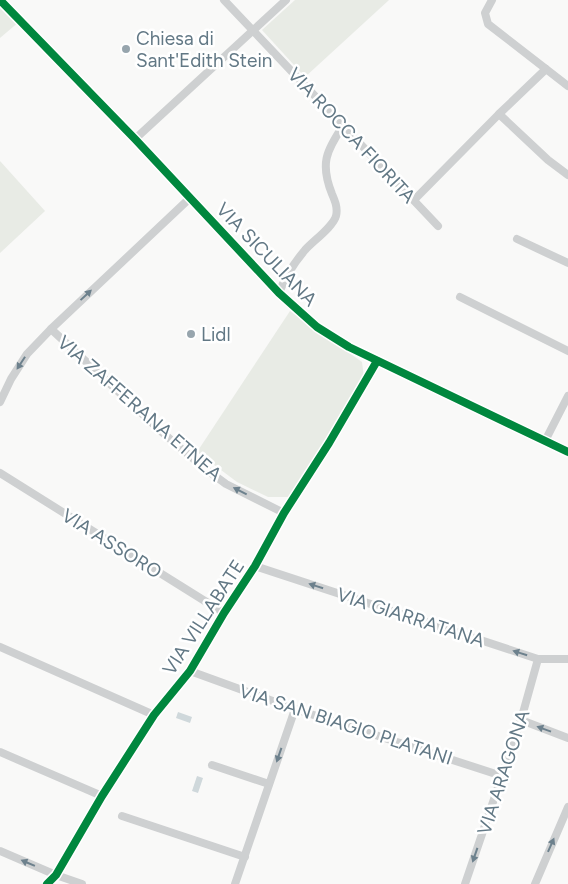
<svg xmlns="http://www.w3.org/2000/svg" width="568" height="884" viewBox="0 0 568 884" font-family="Figtree,sans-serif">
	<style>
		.green { fill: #e8ebe5 }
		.water { fill: #cfd8db }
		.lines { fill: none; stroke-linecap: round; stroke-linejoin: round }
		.street { stroke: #ced0d1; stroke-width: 8 }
		.cycleway-casing { stroke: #fff; stroke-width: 11 }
		.cycleway { stroke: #00873e; stroke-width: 8 }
		.oneway { fill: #6d818d }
		.poi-dot { fill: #97a5ad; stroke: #fff; stroke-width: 2 }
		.labels { text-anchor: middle; stroke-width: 5; stroke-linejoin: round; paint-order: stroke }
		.poi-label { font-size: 19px; fill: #627885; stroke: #fff; text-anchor: start }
		.street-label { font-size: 19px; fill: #627885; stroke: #fff }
	</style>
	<rect width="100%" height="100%" fill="#f9f9f8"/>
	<g class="green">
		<path d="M0,0L20,21L0,38Z"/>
		<path d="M295,0H389L305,77L262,30Z"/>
		<path d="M0,161L45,211L0,253Z"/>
		<path d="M290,311L362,362L364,378L289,497H268L237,482L197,452Z"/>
	</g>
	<g class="water">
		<path d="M178,712L192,717L190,723L176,718Z"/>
		<path d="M197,776L203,778L198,793L192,791Z"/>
	</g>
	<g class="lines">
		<g class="street">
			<path d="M0,0L135,139L279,293L317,327L349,347L568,452"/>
			<path d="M224,0L438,226"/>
			<path d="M492,0L485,13L488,24L568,86"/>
			<path d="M499,114L548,160L568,175"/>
			<path d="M135,139L286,0"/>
			<path d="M414,200L499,114L546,69"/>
			<path d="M517,239L568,263"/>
			<path d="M279,293C285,277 294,263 305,250C313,241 333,227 336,216C338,208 335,201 332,194C320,164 326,151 343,126"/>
			<path d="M460,297L568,351"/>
			<path d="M51,329L163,433L203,467L226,484L284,513"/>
			<path d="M0,402L11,379L27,354L51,329L190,198"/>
			<path d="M545,441L568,396"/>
			<path d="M0,473L224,613"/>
			<path d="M255,566L538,659H568"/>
			<path d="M0,647L154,715"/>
			<path d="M190,671L295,709L502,776"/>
			<path d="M521,720L568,738"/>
			<path d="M0,752L102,796"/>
			<path d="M212,765L269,784"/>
			<path d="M122,816L245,857"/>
			<path d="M0,851L56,875L82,884"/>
			<path d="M47,884L56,875L102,796L154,715L190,671L224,613L255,566L284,513L329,443L377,361"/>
			<path d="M235,884L295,709"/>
			<path d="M465,884L521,720L538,659"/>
			<path d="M535,884L568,807"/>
		</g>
		<defs>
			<g id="cycleway">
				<path d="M0,0L135,139L279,293L317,327L349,347L568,452"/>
				<path d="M47,884L56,875L102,796L154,715L190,671L224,613L255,566L284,513L329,443L377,361"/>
			</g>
		</defs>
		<use href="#cycleway" class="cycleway-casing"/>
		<use href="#cycleway" class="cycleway"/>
	</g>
	<defs><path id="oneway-solid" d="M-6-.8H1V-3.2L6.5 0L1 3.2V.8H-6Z" transform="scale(1.25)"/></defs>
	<g class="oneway">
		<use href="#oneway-solid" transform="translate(86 295) rotate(-43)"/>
		<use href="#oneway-solid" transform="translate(21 363) rotate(123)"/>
		<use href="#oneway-solid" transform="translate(240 491) rotate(-153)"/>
		<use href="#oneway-solid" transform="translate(316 586) rotate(-162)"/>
		<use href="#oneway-solid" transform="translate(520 653) rotate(-162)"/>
		<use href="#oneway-solid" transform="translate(544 729) rotate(-160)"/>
		<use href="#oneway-solid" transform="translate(279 755) rotate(109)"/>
		<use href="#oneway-solid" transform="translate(551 845) rotate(-66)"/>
		<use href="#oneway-solid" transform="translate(475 855) rotate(109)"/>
		<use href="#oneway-solid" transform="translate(28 863) rotate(-157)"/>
	</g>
	<g class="poi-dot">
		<circle cx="126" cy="49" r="5"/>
		<circle cx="191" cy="334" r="5"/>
	</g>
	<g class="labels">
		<g class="poi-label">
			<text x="136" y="45">Chiesa di<tspan x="136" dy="22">Sant'Edith Stein</tspan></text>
			<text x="201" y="341">Lidl</text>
		</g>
		<g class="street-label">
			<text transform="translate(352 135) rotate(47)" y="7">VIA ROCCA FIORITA</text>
			<text transform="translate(267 254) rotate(46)" y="7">VIA SICULIANA</text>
			<text transform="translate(140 408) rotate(41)" y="7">VIA ZAFFERANA ETNEA</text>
			<text transform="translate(112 543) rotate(32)" y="7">VIA ASSORO</text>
			<text transform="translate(203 617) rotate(-57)" y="7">VIA VILLABATE</text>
			<text transform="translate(411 617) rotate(18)" y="7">VIA GIARRATANA</text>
			<text transform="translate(346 724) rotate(18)" y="7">VIA SAN BIAGIO PLATANI</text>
			<text transform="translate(503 772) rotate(-72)" y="7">VIA ARAGONA</text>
		</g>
	</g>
</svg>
